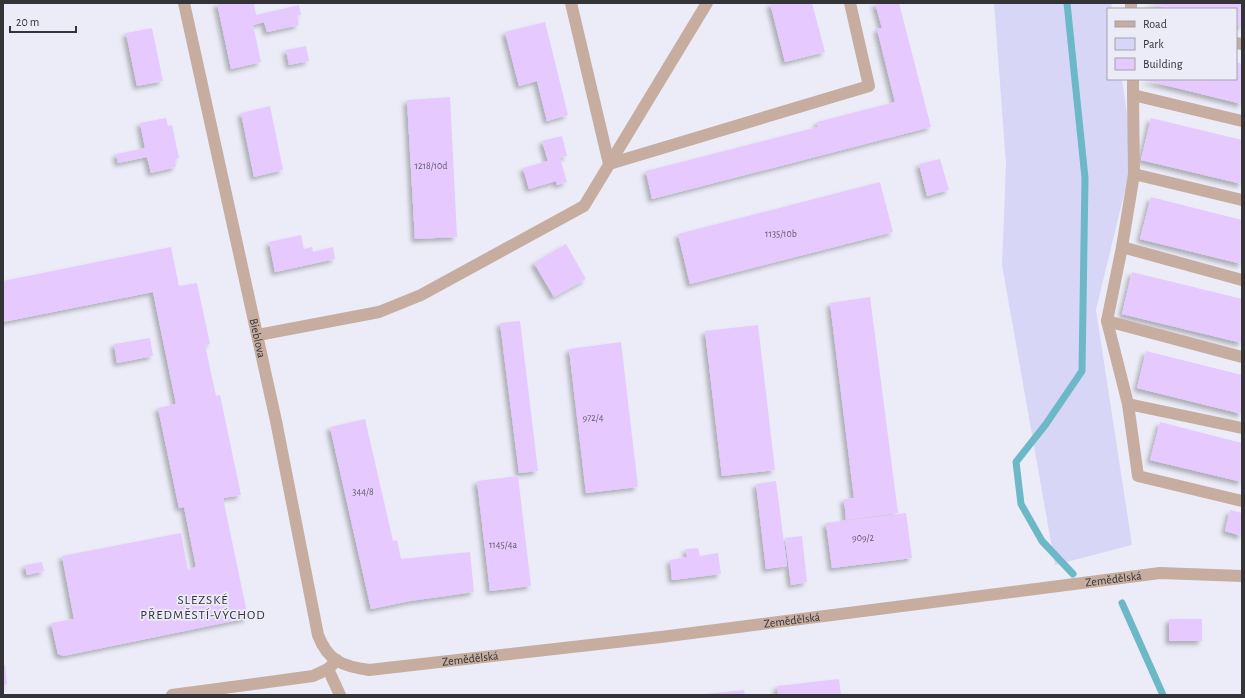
<svg xmlns="http://www.w3.org/2000/svg" width="1245" height="698" viewBox="0 0 1245 698" font-family="'Alegreya Sans',sans-serif">
	<style>
		.green { fill: #d8d6f6 }
		.lines { fill: none; stroke-linecap: round; stroke-linejoin: round }
		.stream { stroke: #6cb8c6; stroke-width: 7 }
		.building { fill: #e6caff; filter: url(#shadow) }
		.lane { stroke: #c6ada0; stroke-width: 12 }
		.street { stroke: #c6ada0; stroke-width: 12 }
		.labels { text-anchor: middle; stroke-width: 3.5; stroke-linejoin: round; paint-order: stroke }
		.number-label { font-size: 10px; fill: #60596a }
		.street-label { font-size: 12px; fill: #333338; stroke: #ececf8 }
		.neighbourhood-label { font-size: 13px; letter-spacing: 1px; fill: #333338; stroke: #ececf8 }
	</style>
	<defs>
		<filter id="shadow"><feDropShadow dx="-3.5" dy="3.5" stdDeviation="2" flood-color="#0004"/></filter>
	</defs>
	<rect width="100%" height="100%" fill="#ececf8"/>
	<path class="green" d="M994,3H1111L1112,9H1108V79H1122L1133,157L1096,310L1132,545L1055,565L1002,265L1006,164Z"/>
	<g class="lines">
		<g class="stream">
			<path d="M1067,3L1085,178L1082,371L1046,424L1016,462L1021,504L1042,541L1073,574"/>
			<path d="M1122,603L1163,695"/>
		</g>
	</g>
	<g class="building">
		<path d="M217,3H254L256,15L299,5L301,15H297L299,25L267,32L264,22L253,25L261,62L231,69Z"/>
		<path d="M770,3H812L825,52L785,62Z"/>
		<path d="M875,3H899L931,127L652,199L646,171L818,127L817,122L895,102L877,29L882,28Z"/>
		<path d="M1148,3H1242V27L1236,25V9H1170Z"/>
		<path d="M545,22L568,115L547,121L537,81L519,86L505,32Z"/>
		<path d="M152,28L163,81L137,86L126,33Z"/>
		<path d="M306,46L309,61L289,65L286,50Z"/>
		<path d="M1236,62L1242,64V104L1144,80L1236,79Z"/>
		<path d="M450,97L457,237L415,239L407,100Z"/>
		<path d="M270,106L283,170L254,177L241,113Z"/>
		<path d="M166,118L168,126L172,125L179,158L175,159L176,167L151,173L147,157L118,163L116,154L145,148L140,123Z"/>
		<path d="M1151,118L1242,140V184L1141,160Z"/>
		<path d="M562,136L567,156L560,158L567,182L557,185L556,181L529,189L523,168L548,161L542,141Z"/>
		<path d="M940,159L949,190L927,196L919,164Z"/>
		<path d="M880,182L893,232L690,284L678,234Z"/>
		<path d="M1151,197L1242,220V264L1140,239Z"/>
		<path d="M301,235L304,249L312,247L313,252L333,247L335,259L275,272L269,242Z"/>
		<path d="M566,244L586,279L554,297L534,263Z"/>
		<path d="M171,247L179,286L197,283L210,344L205,345L216,396L220,395L241,495L223,498L248,618L63,656L58,654L51,623L74,619L62,556L181,533L188,570L196,567L184,507L179,508L158,408L176,404L153,292L3,322V281Z"/>
		<path d="M1132,272L1242,299V343L1122,314Z"/>
		<path d="M870,297L898,513L846,520L844,499L854,498L830,303Z"/>
		<path d="M520,321L538,471L519,473L500,323Z"/>
		<path d="M758,325L775,470L722,476L705,331Z"/>
		<path d="M150,338L153,356L117,363L114,344Z"/>
		<path d="M621,342L638,487L586,493L569,349Z"/>
		<path d="M1146,351L1242,375V414L1137,388Z"/>
		<path d="M365,419L393,541L397,540L401,559L470,552L474,592L410,601L371,609L330,427Z"/>
		<path d="M1160,422L1242,443V482L1150,460Z"/>
		<path d="M518,476L531,586L490,591L477,481Z"/>
		<path d="M776,481L787,566L766,569L756,484Z"/>
		<path d="M1230,510L1242,513V536L1225,531Z"/>
		<path d="M906,513L912,558L832,568L826,523Z"/>
		<path d="M802,536L807,582L791,585L785,538Z"/>
		<path d="M698,548L700,556L718,553L721,574L672,580L670,560L687,557L686,549Z"/>
		<path d="M42,562L44,571L27,575L25,565Z"/>
		<rect x="1169" y="619" width="33" height="22"/>
		<path d="M5,665L7,684L3,685V666Z"/>
		<path d="M839,679L841,695H778L777,686Z"/>
		<path d="M744,690L745,695H706V694Z"/>
	</g>
	<g class="lines">
		<g class="lane">
			<path d="M571,3L609,164L869,86L850,3"/>
			<path d="M1131,9V3"/>
			<path d="M1236,43L1242,44"/>
			<path d="M1133,79V95L1242,121"/>
			<path d="M1133,95L1134,174L1242,200"/>
			<path d="M1134,174L1122,247L1242,280"/>
			<path d="M1122,247L1107,321L1242,357"/>
			<path d="M1107,321L1128,404L1242,428"/>
			<path d="M258,335L379,312L421,295L584,206L707,3"/>
			<path d="M1128,404L1138,476L1242,501"/>
		</g>
		<g class="street">
			<path id="s1" d="M184,3L276,421L318,635C328,661 342,666 369,670L661,637L1160,573L1242,576"/>
			<path d="M328,669L340,695"/>
			<path d="M172,695L313,676L328,669L337,660"/>
		</g>
	</g>
	<g class="labels">
		<g class="number-label">
			<text x="431" y="169">1218/10d</text>
			<text x="781" y="237">1135/10b</text>
			<text x="593" y="421">972/4</text>
			<text x="363" y="495">344/8</text>
			<text x="863" y="541">909/2</text>
			<text x="503" y="548">1145/4a</text>
		</g>
		<g class="street-label">
			<text dy="4" stroke="none"><textPath href="#s1" startOffset="343">Bieblova</textPath></text>
			<text dy="4" stroke="none"><textPath href="#s1" startOffset="1462">Zemědělská</textPath></text>
			<text dy="4" stroke="none"><textPath href="#s1" startOffset="1138">Zemědělská</textPath></text>
			<text dy="4" stroke="none"><textPath href="#s1" startOffset="814">Zemědělská</textPath></text>
		</g>
		<g class="neighbourhood-label">
			<text x="203" y="604">SLEZSKÉ<tspan x="203" dy="15">PŘEDMĚSTÍ-VÝCHOD</tspan></text>
		</g>
	</g>
	<rect width="1245" height="698" fill="none" stroke="#333338" stroke-width="8"/>
	<rect x="1107" y="8" width="130" height="72" fill="#ececf8" stroke="#a2a2ab"/>
	<rect x="1115" y="21" width="20" height="6" fill="#c6ada0" stroke="#a2a2ab"/>
	<text x="1143" y="28" font-size="12" fill="#333338">Road</text>
	<rect x="1115" y="38" width="20" height="12" fill="#d8d6f6" stroke="#a2a2ab"/>
	<text x="1143" y="48" font-size="12" fill="#333338">Park</text>
	<rect x="1115" y="58" width="20" height="12" fill="#e6caff" stroke="#a2a2ab"/>
	<text x="1143" y="68" font-size="12" fill="#333338">Building</text>
	<path d="M10 26v6h66v-6" fill="none" stroke="#333338" stroke-width="2"/>
	<text x="16" y="26" font-size="12" fill="#333338" stroke="#ececf8" stroke-width="3" paint-order="stroke">20 m</text>
</svg>
